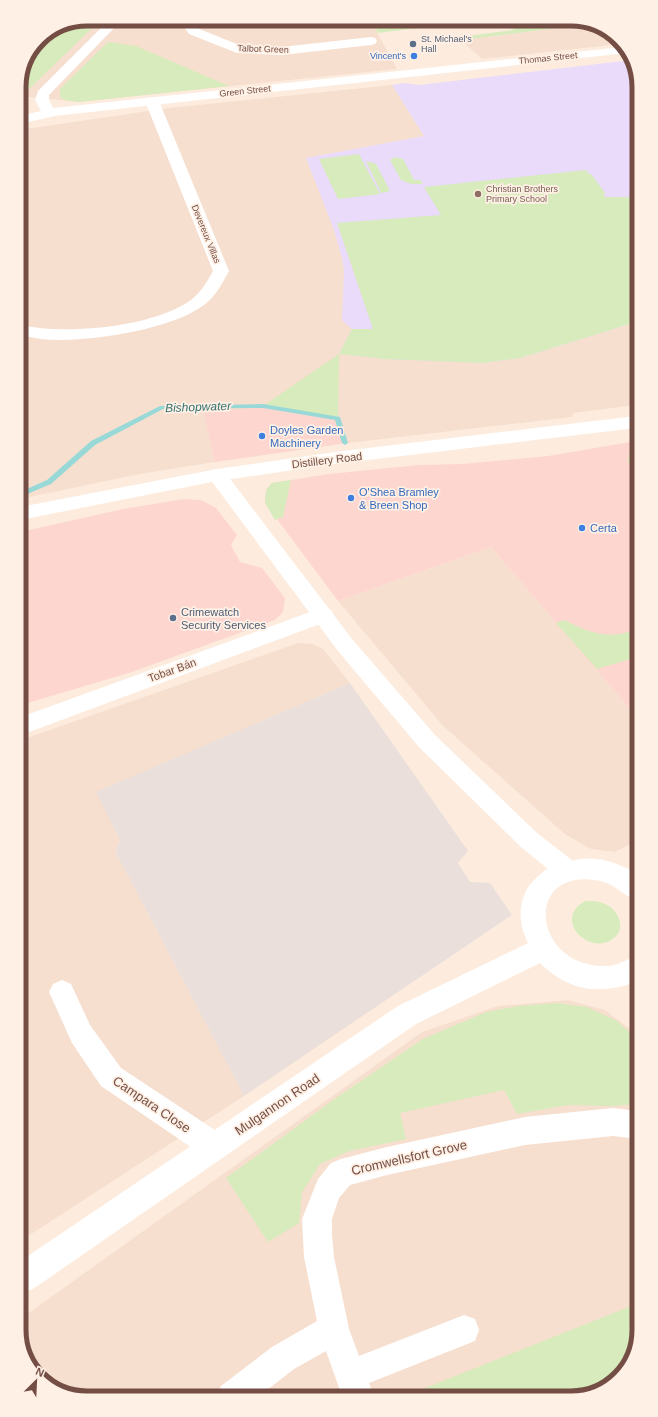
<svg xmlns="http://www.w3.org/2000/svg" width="658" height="1417" viewBox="0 0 658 1417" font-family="Arial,sans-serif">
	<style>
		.residential { fill: #f7dfcf }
		.commercial { fill: #fed6d0 }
		.industrial { fill: #eadfda }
		.education { fill: #e9dbf9 }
		.green { fill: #d7ebbc }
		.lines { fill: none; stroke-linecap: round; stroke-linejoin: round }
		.stream { fill: #98d9d8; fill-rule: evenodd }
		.minor { fill: #fff; fill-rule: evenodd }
		.tertiary { fill: #fff; fill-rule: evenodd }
		.secondary { fill: #fff; fill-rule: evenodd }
		.service-dot { fill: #5c6f8a; stroke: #fff0e5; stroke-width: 1.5 }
		.shop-dot { fill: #3f7fe0; stroke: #fff0e5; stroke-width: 1.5 }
		.education-dot { fill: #8d6e63; stroke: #fff0e5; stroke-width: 1.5 }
		.labels { text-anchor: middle; stroke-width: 3.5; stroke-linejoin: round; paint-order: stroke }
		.far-service-label { font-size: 9px; fill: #4e5e75; stroke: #fff0e5; text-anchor: start }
		.far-street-label { font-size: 9px; fill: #744e45; stroke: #fff0e5 }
		.far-shop-label { font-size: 9px; fill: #366cbe; stroke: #fff0e5; text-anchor: end }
		.far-education-label { font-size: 9px; fill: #785e54; stroke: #fff0e5; text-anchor: start }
		.shop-label { font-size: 11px; fill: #366cbe; stroke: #fff0e5; text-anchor: start }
		.street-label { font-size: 11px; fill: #744e45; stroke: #fff0e5 }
		.service-label { font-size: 11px; fill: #4e5e75; stroke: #fff0e5; text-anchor: start }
		.water-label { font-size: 12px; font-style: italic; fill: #367474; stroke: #fff0e5 }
		.near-street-label { font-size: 13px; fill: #744e45; stroke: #fff0e5 }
		.rim { fill: none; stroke: #744e45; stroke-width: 5 }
	</style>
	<rect width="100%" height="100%" fill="#fdecde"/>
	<g class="residential">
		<path d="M371,21L397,69L78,102L19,96V82L39,39L61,24Z"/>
		<path d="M589,24L613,33L620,44L482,59L461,40Z"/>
		<path d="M392,85L424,136L355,149L334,230L342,258L344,271L483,363L520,358L636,322V405L573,413L572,417L348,443L215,462L140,474L20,499L19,130L169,108Z"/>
		<path d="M491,547L637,717L638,840L615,852L591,849L566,835L443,726L338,601Z"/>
		<path d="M298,643L313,644L323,649L350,683L97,792L120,841L115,851L244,1096L22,1240L21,740Z"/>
		<path d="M568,1000L605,1010L638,1035L639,1331L627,1368L593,1394L82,1398L46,1384L23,1352V1317L422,1032L498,1006Z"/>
	</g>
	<g class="commercial">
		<path d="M263,406L338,418L345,443L215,462L204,413Z"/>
		<path d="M636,441L637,717L491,547L338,601L265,503L266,490L272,483L329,474L419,465L462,464L548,456Z"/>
		<path d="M184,499L201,500L216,508L237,535L231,545L240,562L262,568L285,598L283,612L275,620L132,672L21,705L20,532L123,509Z"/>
	</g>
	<path class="industrial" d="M350,683L468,851L458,863L470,882L490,883L512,915L244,1096L115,851L120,841L96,792Z"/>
	<path class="education" d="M632,60L635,65L636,322L520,358L483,363L385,359L339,354L352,329L342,320L344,271L342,258L334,230L306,158L424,136L392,85L404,83L419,85Z"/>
	<g class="green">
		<path d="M576,19L589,24L461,40L459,37L514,30L505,20Z"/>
		<path d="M371,21H421L426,27L378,33Z"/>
		<path d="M61,24H96L26,92L19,91V82L39,39Z"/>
		<path d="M108,42L136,46L229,86L79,102L65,100L60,97V89Z"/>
		<path d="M359,154L380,194L338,199L319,159Z"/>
		<path d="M395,157L403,159L414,180H420L423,183L421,184H411L401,180L390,160Z"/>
		<path d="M366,161L376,164L390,191L381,193Z"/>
		<path d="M586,170L589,174H591L606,194H603L605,197H636V322L520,358L483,363L385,359L339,354L338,418L263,406L339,354L352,329H373L337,223L441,215L424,187Z"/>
		<path d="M636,443L637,475L628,461L630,449Z"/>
		<path d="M291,480L283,517L275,520L265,503L266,490L272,483Z"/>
		<path d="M564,620C593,634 605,639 637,630V657L597,669L556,623Z"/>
		<path d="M586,901C593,901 600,901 607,905C619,911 626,929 614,938C590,958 551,918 586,901Z"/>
		<path d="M556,1003L587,1007L617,1021L637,1039L638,1104L611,1106L568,1105L517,1114L504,1090L400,1113L406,1139L349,1151L320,1164L302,1192L299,1223L268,1242L226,1178L336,1098L423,1039L486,1012L518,1006Z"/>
		<path d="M639,1303V1331L627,1368L593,1394L405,1396Z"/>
	</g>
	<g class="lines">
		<path class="stream" d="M263,404L340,417L348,443L345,445L342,443L335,420L263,408L163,409L95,445L51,484L20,497V492L47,480L91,441L160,406Z"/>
		<g class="minor">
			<path d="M181,23H193L197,28L239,45L282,47L371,37L375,38L377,41L375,44L371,45L282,55L237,53L189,34Z"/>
			<path d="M152,97L157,98L159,101L229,271C222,284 215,297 204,305C172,329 98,340 59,340C46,340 33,338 20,335V325C66,335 151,328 191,300C201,292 207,282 213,271L145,101L147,98Z"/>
			<path d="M324,607L331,610L334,615L331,620L21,735V717Z"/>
			<path d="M62,980L71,984L90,1025L121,1068L224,1136L228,1146L224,1156L214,1160L204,1156L101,1086L72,1043L49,992L53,984Z"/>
			<path d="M613,1108L638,1111V1139L613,1136L525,1145L387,1175L350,1185L339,1198L332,1219V1234L334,1257L349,1329L359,1356L464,1315L475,1319L479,1330L475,1341L369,1383L374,1396H342L326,1351L294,1369L258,1397H216L221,1386L272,1347L317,1321L304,1257L302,1219L318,1179L331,1163L341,1159L387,1147L525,1117Z"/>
		</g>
		<g class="tertiary">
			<path d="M105,24H118L49,95V100L53,108L622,47L627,53L55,116L19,124V116L41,111L35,100L38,91Z"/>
			<path d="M217,469L224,471L352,639L435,735L537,833L573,861C593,854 621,863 638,875V901C621,895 615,882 594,880C523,870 533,968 606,966C618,966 627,959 638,955V981C601,996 568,991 540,963L416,1024L33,1289L22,1293V1260L398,1006L528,943C519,925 517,904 529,886C533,880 540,875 545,870L548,869L521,847L419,747L338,651L210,479L208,475L210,471Z"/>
		</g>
		<path class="secondary" d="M636,416V428L335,464L217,481L20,520V507L217,469L335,452Z"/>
	</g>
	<g class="service-dot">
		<circle cx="413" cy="44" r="4"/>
		<circle cx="173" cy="618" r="4"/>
	</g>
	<g class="shop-dot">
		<circle cx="414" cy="56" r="4"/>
		<circle cx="262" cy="436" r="4"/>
		<circle cx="351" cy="498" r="4"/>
		<circle cx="582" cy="528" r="4"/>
	</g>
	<circle class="education-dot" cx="478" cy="194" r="4"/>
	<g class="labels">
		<g class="far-service-label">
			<text x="421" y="42">St. Michael's<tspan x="421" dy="10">Hall</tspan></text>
		</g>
		<g class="far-street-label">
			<text transform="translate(263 49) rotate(2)" y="3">Talbot Green</text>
			<text transform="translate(548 58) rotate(-6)" y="3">Thomas Street</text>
			<text transform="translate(245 91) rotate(-6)" y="3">Green Street</text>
			<text transform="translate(206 234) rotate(68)" y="3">Devereux Villas</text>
		</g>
		<g class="far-shop-label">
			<text x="406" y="59">Vincent's</text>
		</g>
		<g class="far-education-label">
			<text x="486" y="192">Christian Brothers<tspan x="486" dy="10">Primary School</tspan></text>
		</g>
		<g class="shop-label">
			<text x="270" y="434">Doyles Garden<tspan x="270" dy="13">Machinery</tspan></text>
			<text x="359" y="496">O'Shea Bramley<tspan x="359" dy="13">&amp; Breen Shop</tspan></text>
			<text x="590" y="532">Certa</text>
		</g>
		<g class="street-label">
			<text transform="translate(327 460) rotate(-7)" y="4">Distillery Road</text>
			<text transform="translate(172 670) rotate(-20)" y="4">Tobar Bán</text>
		</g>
		<g class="service-label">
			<text x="181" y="616">Crimewatch<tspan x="181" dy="13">Security Services</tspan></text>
		</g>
		<g class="water-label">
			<text transform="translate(198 407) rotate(-2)" y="4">Bishopwater</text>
		</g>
		<g class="near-street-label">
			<text transform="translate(152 1104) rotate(34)" y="5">Campara Close</text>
			<text transform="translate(277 1104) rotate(-34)" y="5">Mulgannon Road</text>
			<text transform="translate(409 1157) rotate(-13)" y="5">Cromwellsfort Grove</text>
		</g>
	</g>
	<path d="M0 0H658V1417H0ZM87 26H571A61 61 0 0 1 632 87V1330A61 61 0 0 1 571 1391H87A61 61 0 0 1 26 1330V87A61 61 0 0 1 87 26Z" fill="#fff0e5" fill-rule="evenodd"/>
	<path class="rim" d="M87 26H571A61 61 0 0 1 632 87V1330A61 61 0 0 1 571 1391H87A61 61 0 0 1 26 1330V87A61 61 0 0 1 87 26Z"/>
	<g transform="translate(36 1381) rotate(24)" stroke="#fff0e5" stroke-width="3" paint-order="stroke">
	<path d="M0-3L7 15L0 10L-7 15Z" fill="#744e45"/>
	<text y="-6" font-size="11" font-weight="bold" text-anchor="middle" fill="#744e45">N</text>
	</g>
</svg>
